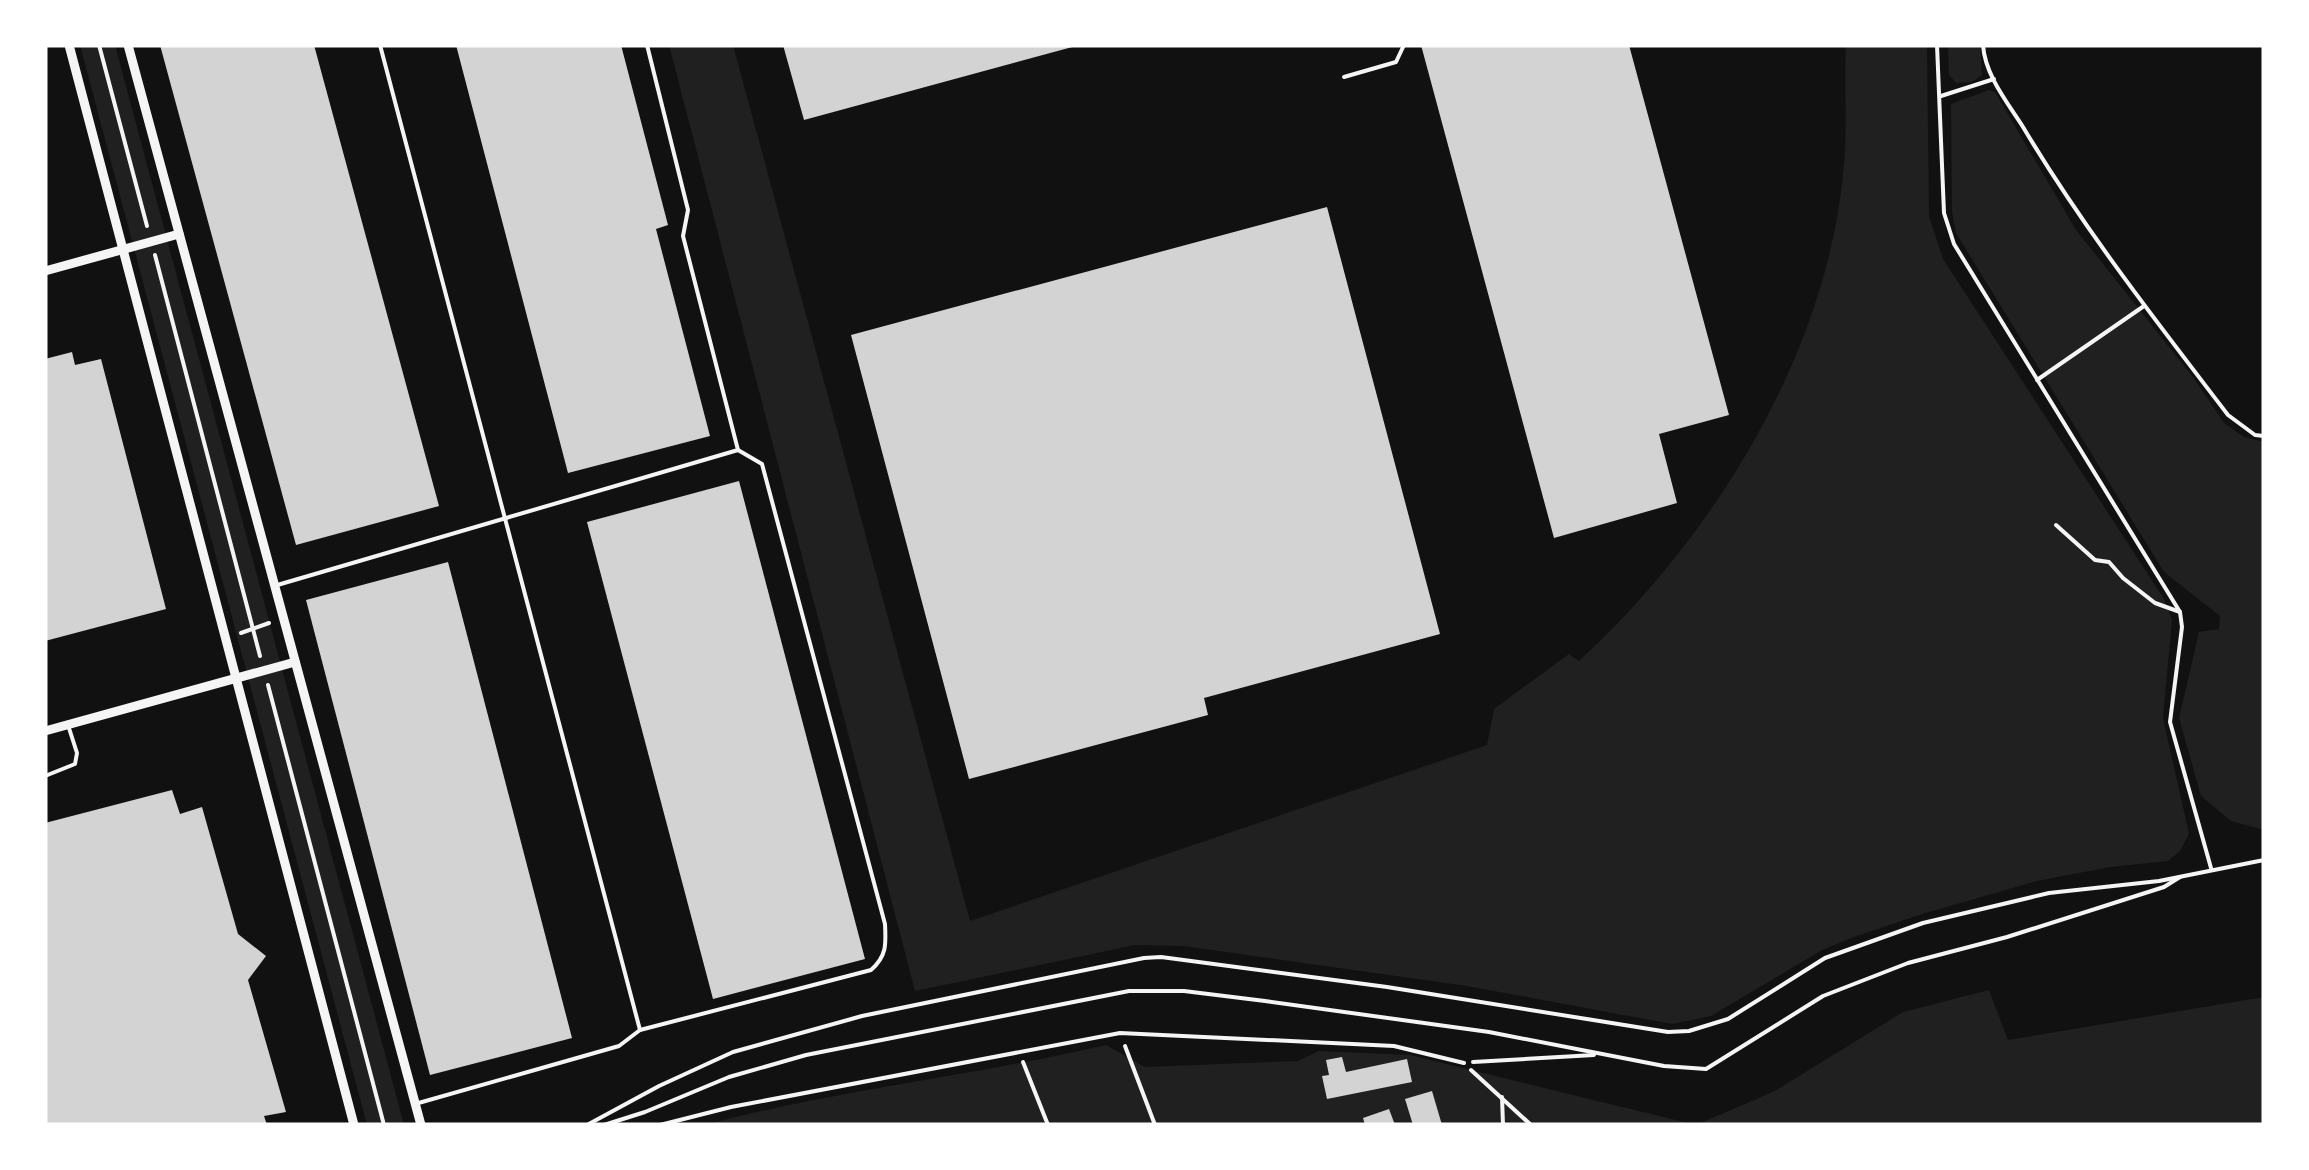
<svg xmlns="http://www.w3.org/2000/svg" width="2309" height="1170" viewBox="0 0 2309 1170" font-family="Karla,sans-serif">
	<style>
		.green { fill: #202020 }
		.building { fill: #d3d3d3 }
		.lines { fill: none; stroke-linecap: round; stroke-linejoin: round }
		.path { stroke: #f5f5f5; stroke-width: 4 }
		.service { stroke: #f5f5f5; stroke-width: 4 }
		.minor { stroke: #f5f5f5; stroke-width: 9 }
	</style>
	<rect width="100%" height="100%" fill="#111"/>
	<g class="green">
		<path d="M80,45H115L404,1125H367Z"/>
		<path d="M669,45H733L970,921L1487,745L1494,709L1569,654L1579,661C1712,539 1825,357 1843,175C1848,132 1844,88 1846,45H1927L1929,216L1943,259L2164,599L2172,620L2163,718L2189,834L2180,851L2168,861L2110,867L2037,881L1922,914L1851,938L1822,950L1711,1016L1672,1024L1467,986L1184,946L1135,945L915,991Z"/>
		<path d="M1948,45H1980L1982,75L1972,82L1956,83L1949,75Z"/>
		<path d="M1989,90L1995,92L2076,230L2193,377L2224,423L2244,437L2264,442V830L2231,821L2201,796L2179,718L2199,632L2219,629L2220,616L2164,572L1956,233L1952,212L1951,104Z"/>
		<path d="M1989,990L2008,1040L2264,997V1125H704C837,1090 973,1076 1106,1045L1145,1067L1298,1061L1319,1051L1410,1055L1696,1125L1773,1092L1903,1012Z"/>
	</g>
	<g class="building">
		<path d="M160,45H314L439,506L296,545Z"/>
		<path d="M456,45H621L668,225L656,229L710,436L568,473Z"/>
		<path d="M783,45H1076V46L804,120Z"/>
		<path d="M1421,45H1629L1729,415L1659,434L1677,503L1554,538Z"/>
		<path d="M1327,207L1440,634L1204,698L1208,715L969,779L851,335Z"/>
		<path d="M72,352L75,365L101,359L166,609L45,641V359Z"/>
		<path d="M739,481L865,959L713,999L587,522Z"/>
		<path d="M448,562L572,1038L430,1075L306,600Z"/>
		<path d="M172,790L180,814L202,807L238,934L266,956L248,980L286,1112L264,1116L267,1125H45V823Z"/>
		<path d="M1342,1057L1346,1072L1407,1059L1412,1082L1327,1099L1322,1076L1329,1075L1326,1060Z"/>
		<path d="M1432,1091L1442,1125H1413L1405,1099Z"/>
		<path d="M1389,1109L1395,1125H1365L1363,1118Z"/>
	</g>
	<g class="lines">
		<g class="path">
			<path d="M99,45L147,226"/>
			<path d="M1937,45L1944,213L1954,244L2180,612L2182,627L2170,722L2211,868"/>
			<path d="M1983,45C1985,75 2007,102 2023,127C2084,229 2156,321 2228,415L2255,435L2264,436"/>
			<path d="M1344,77L1396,62L1404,45"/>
			<path d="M1941,96L1994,79"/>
			<path d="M155,255L260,656"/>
			<path d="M2037,380L2144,306"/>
			<path d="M2056,525L2095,560L2109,562L2123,578L2155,603L2180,612"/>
			<path d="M241,633L269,623"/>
			<path d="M268,685L384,1125"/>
			<path d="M1125,1046L1155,1125"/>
			<path d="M1023,1062L1048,1125"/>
			<path d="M1473,1062L1594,1055"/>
			<path d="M1471,1070L1531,1125"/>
			<path d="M1502,1097L1503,1125"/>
			<path d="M587,1125L659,1086L733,1052L862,1016L1144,958L1161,957L1387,987L1668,1032L1689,1031L1728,1019L1825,958L1923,923L2049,893L2159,881L2264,860"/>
			<path d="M604,1125L645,1112L729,1077L806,1055L1129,991H1184L1265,1001L1489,1032L1664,1066L1706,1069L1823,996L1908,963L2007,937L2164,887L2180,877"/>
		</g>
		<g class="service">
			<path d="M380,45L640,1030"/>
			<path d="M274,586L738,450L683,236L688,210L647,45"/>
			<path d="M45,776L75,764L77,753L68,725"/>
			<path d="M415,1104L619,1046L640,1030L871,970C887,956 886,944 885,924L762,464L738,450"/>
			<path d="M660,1125L731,1107L1120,1033L1394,1046L1464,1063"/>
		</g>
		<g class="minor">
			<path d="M69,45L354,1125"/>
			<path d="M128,45L421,1125"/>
			<path d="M45,271L179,234"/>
			<path d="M45,731L295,662"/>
		</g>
	</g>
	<rect width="2309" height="1170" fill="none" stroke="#ffffff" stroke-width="95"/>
</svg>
